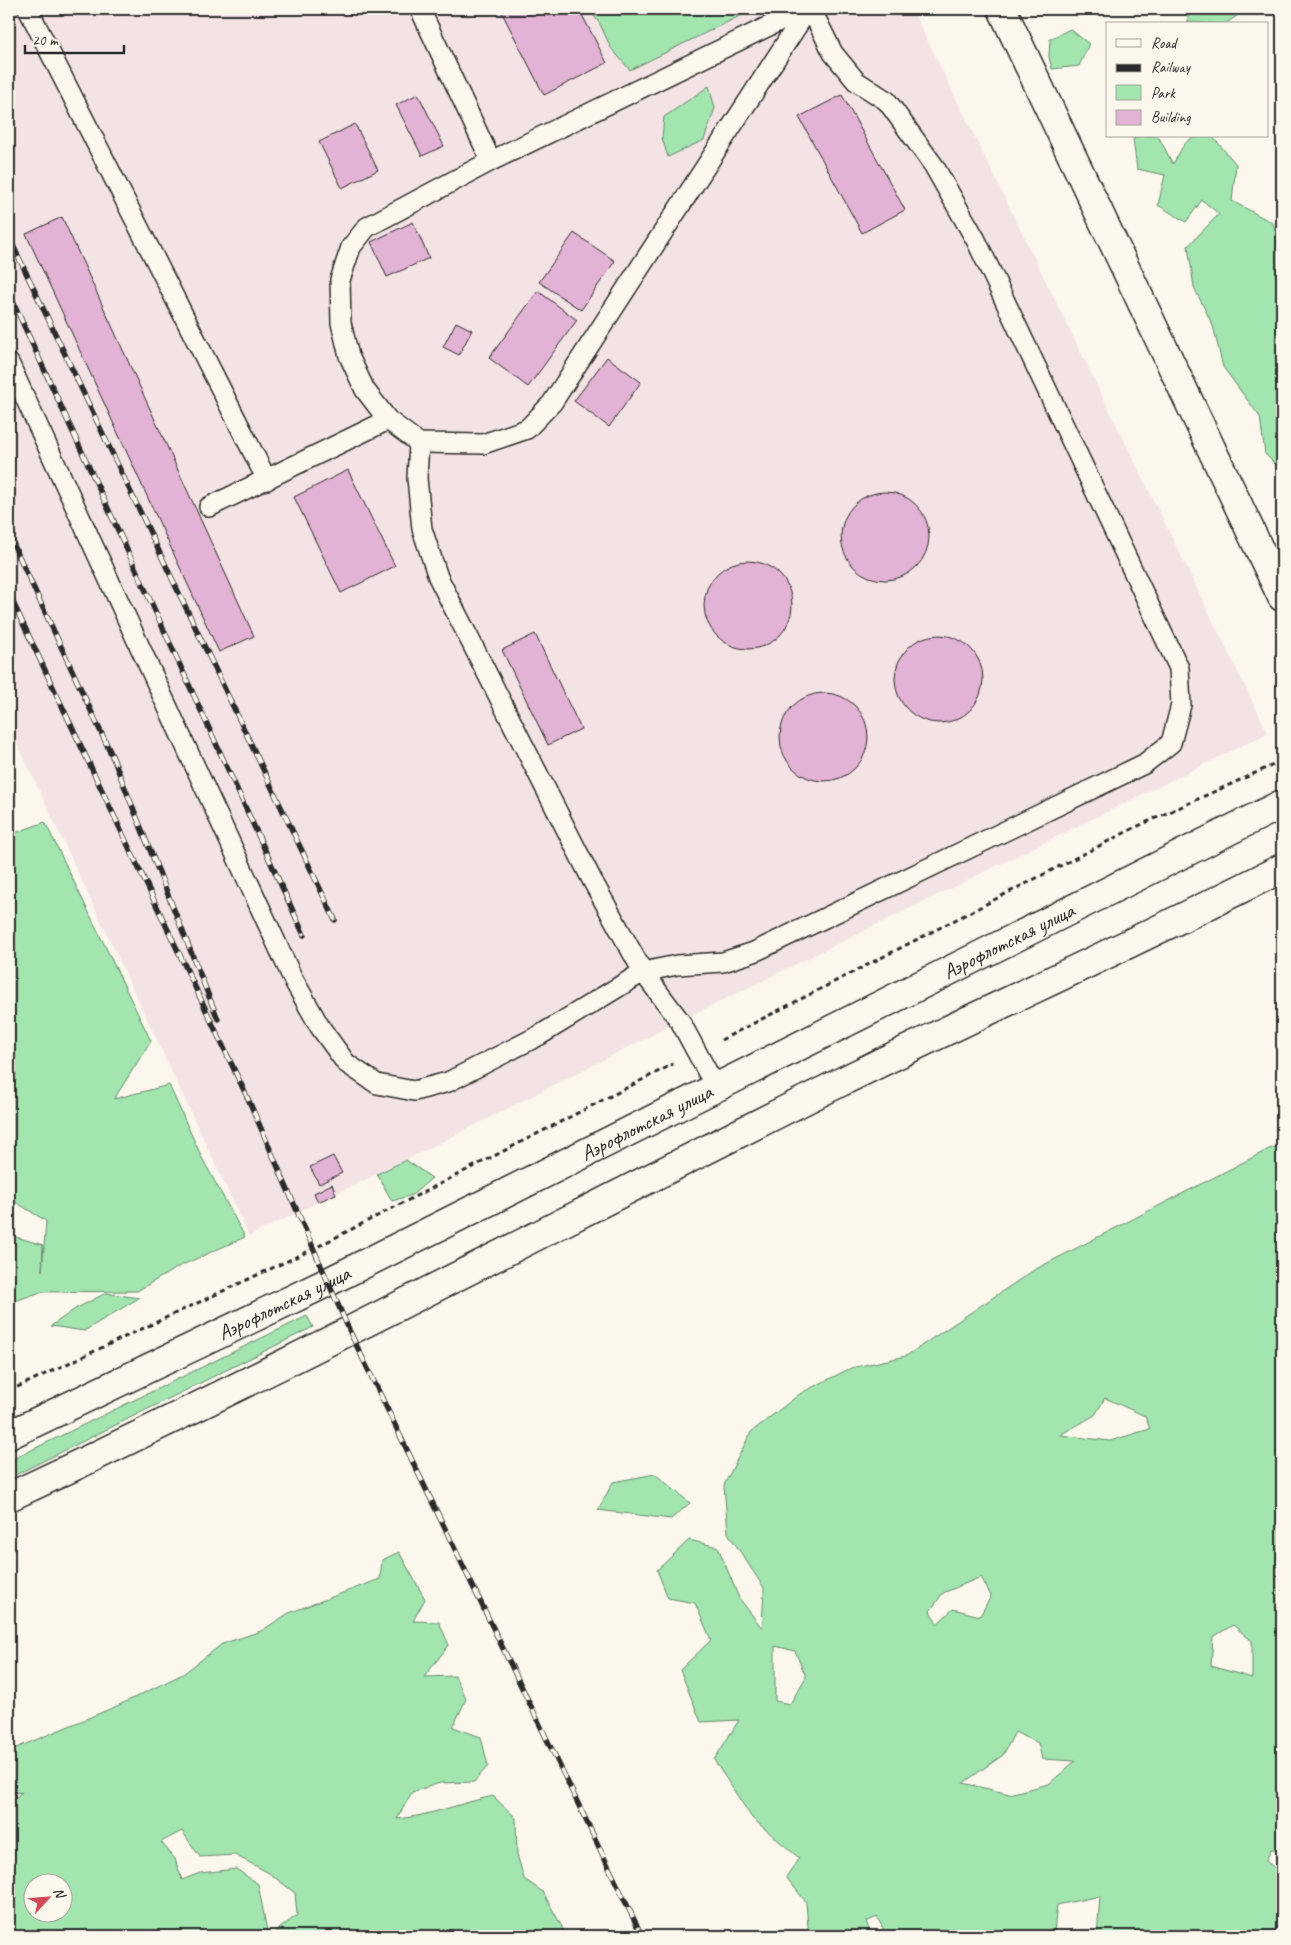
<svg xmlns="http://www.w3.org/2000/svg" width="1291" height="1945" viewBox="0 0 1291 1945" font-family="Caveat,sans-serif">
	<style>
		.built { fill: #f4e3e5 }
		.green { fill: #a2e5af; stroke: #66886d; fill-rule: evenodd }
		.building { fill: #e2b3d4; stroke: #2b2b2b }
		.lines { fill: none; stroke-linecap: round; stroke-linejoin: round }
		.service-casing { stroke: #2b2b2b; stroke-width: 22 }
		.tertiary-casing { stroke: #2b2b2b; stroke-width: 31 }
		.secondary-casing { stroke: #2b2b2b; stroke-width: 31 }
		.path { stroke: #2b2b2b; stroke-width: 3; stroke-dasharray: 5 4; stroke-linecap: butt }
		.service { stroke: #fbf7ec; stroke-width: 19 }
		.tertiary { stroke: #fbf7ec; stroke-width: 28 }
		.secondary { stroke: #fbf7ec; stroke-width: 28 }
		.rail-casing { stroke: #2b2b2b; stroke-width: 5.5 }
		.rail { stroke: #fbf7ec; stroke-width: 4; stroke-dasharray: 11; stroke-linecap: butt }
		.labels { text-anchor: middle; stroke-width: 4; stroke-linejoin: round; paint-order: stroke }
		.street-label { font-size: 21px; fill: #2b2b2b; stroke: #fbf7ec }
	</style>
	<rect width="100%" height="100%" fill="#fbf7ec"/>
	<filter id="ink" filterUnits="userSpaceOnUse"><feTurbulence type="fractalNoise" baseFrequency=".02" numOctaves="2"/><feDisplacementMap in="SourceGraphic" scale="10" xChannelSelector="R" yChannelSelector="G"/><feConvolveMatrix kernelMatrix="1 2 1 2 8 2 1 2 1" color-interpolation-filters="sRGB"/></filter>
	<g filter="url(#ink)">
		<path class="built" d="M9,9H912L1268,733L680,1021L406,1160L249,1236L9,726Z"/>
		<g class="green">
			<path d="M589,9H754L630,70L611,48L600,24Z"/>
			<path d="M1198,9H1243L1244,11L1225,24L1188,22V10Z"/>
			<path d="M1070,29L1089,44L1079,66L1052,69L1049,57L1050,39Z"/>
			<path d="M709,86L715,108L704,140L668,157L662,138L664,117Z"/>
			<path d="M1139,136H1158L1173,164C1186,142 1184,136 1212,136L1236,164L1232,201L1273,223L1282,260V471L1265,454L1260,417L1223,367L1213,326L1194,287L1188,246L1219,214L1202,200L1186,222L1158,205L1165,175L1137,169L1133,139Z"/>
			<path d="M45,822L151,1041L114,1099L169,1085L202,1158L245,1237L180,1266L137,1291L41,1292L9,1303V1235L43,1245L42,1271L46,1221L9,1198V835Z"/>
			<path d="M1282,1146V1850L1271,1849L1266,1861L1282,1874V1936H1097L1100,1896L1057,1905L1054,1932L1056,1936H887L877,1917L866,1922L872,1936H811L808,1927L806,1902L786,1877L799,1858L752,1818L714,1760L739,1720L701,1722L680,1670L711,1640L695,1603L668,1598L657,1570L689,1540L718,1547L739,1598L762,1628L764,1588L728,1533L724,1485L751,1432L801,1393L851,1368L906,1356L1034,1270L1271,1148ZM1105,1398L1145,1416L1150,1429L1110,1441L1060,1435L1095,1415ZM981,1577L991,1596L980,1616L953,1609L937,1624L930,1611L943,1593ZM1233,1625L1252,1641V1678L1211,1666L1213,1637ZM775,1646L795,1651L806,1677L790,1704L775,1701ZM1015,1732L1038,1743L1042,1759L1075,1761L1049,1784L1009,1794L963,1783L1003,1755Z"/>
			<path d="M406,1160L432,1178L412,1195L392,1201L377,1174Z"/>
			<path d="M106,1293L139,1298L84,1331L51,1326L75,1309Z"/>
			<path d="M307,1316L313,1327L9,1478V1461Z"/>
			<path d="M655,1474L690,1503L671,1519L598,1510L613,1482Z"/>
			<path d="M399,1552L425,1599L413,1621L439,1622L449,1645L424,1677L455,1676L466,1699L453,1727L481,1737L488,1766L474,1782L440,1783L412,1792L397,1819C429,1816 461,1803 493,1796L516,1818L517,1854L524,1879L543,1892L562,1927L565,1936H270L297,1915L295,1893L269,1873L235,1855L200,1857L182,1831L161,1842L175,1859L182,1880L200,1873L236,1869L258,1884L268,1936H9V1803L22,1792L9,1794V1751L117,1706L183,1674L222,1644L261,1631L289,1613L380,1579L382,1560ZM62,1882V1912H32V1882Z"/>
		</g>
		<g class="building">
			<path d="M500,9H579L607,63L544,95Z"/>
			<path d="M418,94L444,146L422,156L396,105Z"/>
			<path d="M842,95L905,210L862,233L799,117Z"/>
			<path d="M355,124L378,170L342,188L319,142Z"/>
			<path d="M62,217L254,636L219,652L26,234Z"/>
			<path d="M413,222L429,258L387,277L371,242Z"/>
			<path d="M574,233L615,261L581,310L539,282Z"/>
			<path d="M538,291L577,320L528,387L489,358Z"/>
			<path d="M456,322L472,330L459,355L443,347Z"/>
			<path d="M607,357L641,382L609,427L574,401Z"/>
			<path d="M348,470L395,566L341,593L294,497Z"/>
			<circle cx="885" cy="536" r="44"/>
			<circle cx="748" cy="605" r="44"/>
			<path d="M535,634L581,729L548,745L502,650Z"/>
			<circle cx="939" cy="679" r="44"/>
			<circle cx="824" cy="737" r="44"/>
			<path d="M333,1156L342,1173L319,1184L310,1167Z"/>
			<path d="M332,1184L336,1194L318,1202L314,1193Z"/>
		</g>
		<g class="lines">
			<defs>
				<g id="service">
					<path d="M28,9L267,480"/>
					<path d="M420,9L491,161"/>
					<path d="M804,9L491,161L367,227L351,247L340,280L341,323L349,356L365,390L388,420L419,443L483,444L527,429L552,403L808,9"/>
					<path d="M9,363L293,979L320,1027L346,1063L377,1084L414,1091L448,1082L540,1035L643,972L677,965L723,962L754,952L1144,764L1171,743L1181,705L1179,668L976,240L934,166L887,101L856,81L833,53L811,9"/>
					<path d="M419,443L417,478L422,529L438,577L592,880L643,972L680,1021L715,1086"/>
					<path d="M209,507L388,420"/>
				</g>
				<path id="tertiary" d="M1002,9L1282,597"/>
				<g id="secondary">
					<path id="s1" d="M9,1435L328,1282L1282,804"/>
					<path d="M9,1497C289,1366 562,1221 839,1083C986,1010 1136,943 1282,868"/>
				</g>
			</defs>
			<use href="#service" class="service-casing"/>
			<use href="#tertiary" class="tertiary-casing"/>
			<use href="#secondary" class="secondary-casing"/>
			<g class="path">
				<path d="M721,1040L1136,827L1282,761"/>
				<path d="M9,1391L313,1249L673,1064"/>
			</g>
			<use href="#service" class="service"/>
			<use href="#tertiary" class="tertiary"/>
			<use href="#secondary" class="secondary"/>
			<defs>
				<g id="rail">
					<path d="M9,237L335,920"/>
					<path d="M9,293L304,935"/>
					<path d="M9,535L113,758L218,1019"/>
					<path d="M9,594L249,1101L350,1332L642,1936"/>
				</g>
			</defs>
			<use href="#rail" class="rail-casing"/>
			<use href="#rail" class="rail"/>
		</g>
	</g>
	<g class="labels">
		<g class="street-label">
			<text dy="7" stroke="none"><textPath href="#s1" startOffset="1115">Аэрофлотская улица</textPath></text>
			<text dy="7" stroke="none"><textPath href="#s1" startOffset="710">Аэрофлотская улица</textPath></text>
			<text dy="7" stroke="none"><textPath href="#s1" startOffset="305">Аэрофлотская улица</textPath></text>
		</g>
	</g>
	<rect width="1291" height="1945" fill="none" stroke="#fbf7ec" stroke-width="30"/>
	<rect x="15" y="15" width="1261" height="1915" fill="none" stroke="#2b2b2b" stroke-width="2" filter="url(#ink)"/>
	<rect x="1106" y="22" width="162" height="115" fill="#fbf7ec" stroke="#a8a59f"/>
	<rect x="1116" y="39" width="25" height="8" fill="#fbf7ec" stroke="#a8a59f"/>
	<text x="1151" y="48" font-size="15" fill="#2b2b2b">Road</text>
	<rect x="1116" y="64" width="25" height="8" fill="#2b2b2b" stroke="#a8a59f"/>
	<text x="1151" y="72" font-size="15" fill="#2b2b2b">Railway</text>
	<rect x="1116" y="85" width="25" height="15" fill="#a2e5af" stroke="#a8a59f"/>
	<text x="1151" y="98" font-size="15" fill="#2b2b2b">Park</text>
	<rect x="1116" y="110" width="25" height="15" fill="#e2b3d4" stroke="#a8a59f"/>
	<text x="1151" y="122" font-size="15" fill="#2b2b2b">Building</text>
	<g transform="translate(48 1898) rotate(64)"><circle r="24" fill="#fbf7ec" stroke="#a8a59f"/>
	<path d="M0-4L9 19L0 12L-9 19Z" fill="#d1495b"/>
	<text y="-8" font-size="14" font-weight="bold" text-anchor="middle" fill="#2b2b2b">N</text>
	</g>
	<path d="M25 45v8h99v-8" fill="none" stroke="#2b2b2b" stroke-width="2.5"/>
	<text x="32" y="45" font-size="15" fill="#2b2b2b" stroke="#fbf7ec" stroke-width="4" paint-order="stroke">20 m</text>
</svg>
